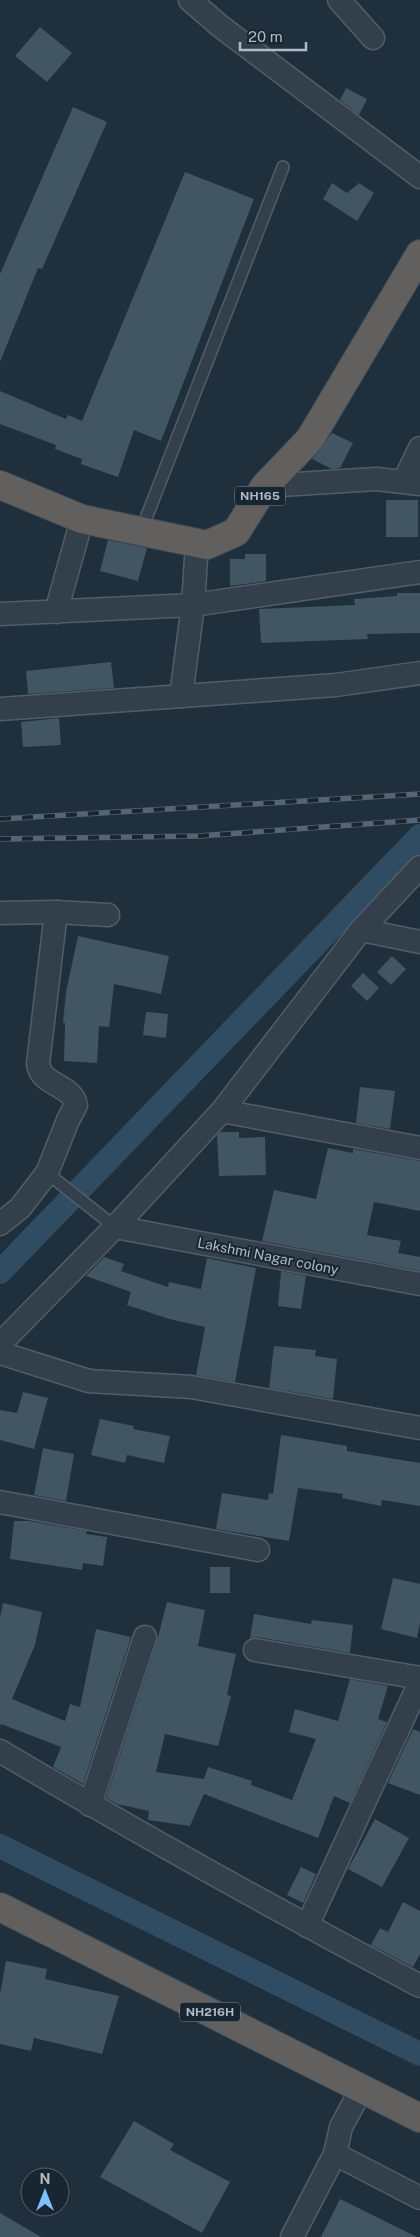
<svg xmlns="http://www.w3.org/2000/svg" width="420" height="2237" viewBox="0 0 420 2237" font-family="'Public Sans',sans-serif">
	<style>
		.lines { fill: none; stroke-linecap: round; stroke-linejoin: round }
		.canal { stroke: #2f4c62; stroke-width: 24 }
		.building { fill: #425563 }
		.service-casing { stroke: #515e69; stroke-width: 14 }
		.minor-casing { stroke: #515e69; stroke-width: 25 }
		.trunk-casing { stroke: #3e4b56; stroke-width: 30 }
		.service { stroke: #33404b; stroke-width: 11 }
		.minor { stroke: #33404b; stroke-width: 22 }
		.trunk { stroke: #62605e; stroke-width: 28 }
		.rail-casing { stroke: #556573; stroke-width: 5.5 }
		.rail { stroke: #192530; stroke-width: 4; stroke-dasharray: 11; stroke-linecap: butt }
		.labels { text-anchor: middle; stroke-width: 4; stroke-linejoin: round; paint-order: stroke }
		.shield { fill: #192530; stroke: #818e9a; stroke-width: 1 }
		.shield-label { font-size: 12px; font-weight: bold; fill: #aebbc8 }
		.street-label { font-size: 14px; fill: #aebbc8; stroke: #192530 }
	</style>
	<rect width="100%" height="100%" fill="#1f2f3b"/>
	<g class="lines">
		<g class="canal">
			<path d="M0,1272L420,836"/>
			<path d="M0,1846L420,2054"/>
		</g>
	</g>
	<g class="building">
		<path d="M40,27L72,53L47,82L15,56Z"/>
		<path d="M346,88L367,99L359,115L340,100Z"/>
		<path d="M73,107L107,122L42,269L38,268L0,362V274Z"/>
		<path d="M185,172L254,199L161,441L134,430L118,477L81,464L82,459L55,449L56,445L0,424V391L66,419L68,415L82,421Z"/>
		<path d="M332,183L347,193L359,183L374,193L357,221L323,199Z"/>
		<path d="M332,433L353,443L340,468L332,469L312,459Z"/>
		<rect x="386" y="500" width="32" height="37"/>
		<path d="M108,540L147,548L138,581L100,571Z"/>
		<path d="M245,554H266V581L230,586V559H245Z"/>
		<path d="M397,593H420V633L367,634L368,639L261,643L259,609L355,605L354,599L397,596Z"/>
		<path d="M111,662L114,688L28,694L26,671Z"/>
		<path d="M59,718L61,745L23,747L21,722Z"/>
		<path d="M78,936L169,956L161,994L114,984L109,1027L99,1026L97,1063L64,1061L65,1023H63L66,992Z"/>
		<path d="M392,956L406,969L391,985L377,972Z"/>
		<path d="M363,973L379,988L367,1001L351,986Z"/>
		<path d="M146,1012L168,1014L166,1038L143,1035Z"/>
		<path d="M360,1087L395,1091L390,1129L356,1123Z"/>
		<path d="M220,1132H239V1138L265,1137L266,1175L219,1176L217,1135Z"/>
		<path d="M328,1148L353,1153V1149L420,1161V1211L374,1202L367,1235L401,1241L398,1253L420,1257V1271L262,1241L274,1190L316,1199Z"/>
		<path d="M104,1257L124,1264L121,1271L168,1287L169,1282L201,1289L207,1258L256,1268L235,1382L196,1375L205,1327L169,1319L127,1305L131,1292L86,1276Z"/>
		<path d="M281,1271L306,1276L301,1309L278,1306Z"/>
		<path d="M274,1346L316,1350L315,1356L337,1359L333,1399L269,1388Z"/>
		<path d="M23,1392L48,1398L34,1449L0,1440V1410L17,1413Z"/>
		<path d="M100,1419L134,1426L133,1429L170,1436L164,1463L127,1455L125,1463L91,1455Z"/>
		<path d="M281,1435L347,1446V1451L420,1463V1506L382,1500L381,1506L342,1498L343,1494L298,1488L289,1541L216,1529L222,1493L268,1500L269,1493L273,1494Z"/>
		<path d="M43,1448L74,1454L66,1501L34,1495Z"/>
		<path d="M14,1521H29L87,1531L86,1534L107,1537L103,1566L83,1563L82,1570L10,1559Z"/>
		<rect x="210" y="1567" width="20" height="26"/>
		<path d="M393,1578L420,1584V1622L417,1638L381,1629Z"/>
		<path d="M167,1602L205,1610L198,1646L236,1654L227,1695L231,1696L218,1746L165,1734L156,1772L204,1779L208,1767L252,1781L251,1785L292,1800L316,1739L289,1732L295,1709L338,1721L350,1679L388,1686L378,1719L387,1722L350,1803L334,1796L318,1838L204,1794L190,1826L148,1820L149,1811L117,1804L106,1798L157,1641Z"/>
		<path d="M3,1603L42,1612L35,1645L12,1699L65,1721L70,1704L80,1707L96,1629L131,1637L83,1784L53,1767L61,1747L1,1724L0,1726V1617Z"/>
		<path d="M254,1614L311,1624L312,1620L353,1625L350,1653L257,1637L250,1638Z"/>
		<path d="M413,1729L420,1732V1795L388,1783Z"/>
		<path d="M375,1819L409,1838L382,1887L348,1869Z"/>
		<path d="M301,1867L316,1874L303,1903L287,1895Z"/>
		<path d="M403,1902L420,1911V1954L413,1967L371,1945L380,1928L388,1932Z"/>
		<path d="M6,1961L47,1969L45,1979L119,1996L102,2054L34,2038L31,2051L0,2044V1994Z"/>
		<path d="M134,2121L174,2144L170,2150L230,2182L202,2233L100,2177Z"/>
		<path d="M340,2199L417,2237H321Z"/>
		<path d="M0,2213L41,2237H0Z"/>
	</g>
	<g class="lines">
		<defs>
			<g id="service">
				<path d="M141,531L283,167"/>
				<path d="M47,1173L115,1227"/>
			</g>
			<g id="minor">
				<path d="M190,0L220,26L420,177"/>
				<path d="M339,0L373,38"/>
				<path d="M404,481L420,448"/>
				<path d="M265,486L376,479L420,484"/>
				<path d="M56,612L82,519"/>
				<path d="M0,614L193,605L420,572"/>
				<path d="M181,696L193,605L197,543"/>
				<path d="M0,709L336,685L420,673"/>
				<path d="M0,913L56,912L108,915"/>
				<path d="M361,930L420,942"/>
				<path d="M222,1111L420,1148"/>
				<path d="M0,1224L20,1208L47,1173L68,1120L76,1105C72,1084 41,1086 38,1064L56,912"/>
				<path d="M115,1227L420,1284"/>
				<path d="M0,1344L115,1227L222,1111L361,930L420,867"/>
				<path d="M0,1353L89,1381L191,1387L420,1428"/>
				<path d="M0,1502L258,1550"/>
				<path d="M255,1650L420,1678"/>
				<path d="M0,1751C138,1833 278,1911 420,1986"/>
				<path d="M90,1805L145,1637"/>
				<path d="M307,1926L420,1682"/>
				<path d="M335,2154L420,2198"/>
				<path d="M292,2237L335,2154L341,2127L362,2088"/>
			</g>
			<g id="trunk">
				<path d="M0,485L82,519L197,543L207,545L236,532L265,486L310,439L420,254"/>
				<path d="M0,1907L420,2118"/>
			</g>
		</defs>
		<use href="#service" class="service-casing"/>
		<use href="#minor" class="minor-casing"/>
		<use href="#trunk" class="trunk-casing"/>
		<use href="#service" class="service"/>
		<use href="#minor" class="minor"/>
		<use href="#trunk" class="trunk"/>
		<defs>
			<g id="rail">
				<path d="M0,819L420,794"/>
				<path d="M0,839L199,836L420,820"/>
			</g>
		</defs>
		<use href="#rail" class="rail-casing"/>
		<use href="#rail" class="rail"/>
	</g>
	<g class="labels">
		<g class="shield">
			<rect x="235" y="486.5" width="50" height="19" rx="4"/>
			<rect x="180" y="2002.5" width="60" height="19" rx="4"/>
		</g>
		<g class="shield-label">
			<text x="260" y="500">NH165</text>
			<text x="210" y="2016">NH216H</text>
		</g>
		<g class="street-label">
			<text transform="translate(268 1256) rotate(11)" y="5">Lakshmi Nagar colony</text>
		</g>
	</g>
	<g transform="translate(45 2192)"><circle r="24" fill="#192530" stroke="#55616d"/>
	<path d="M0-4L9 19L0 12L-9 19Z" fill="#7cc0ff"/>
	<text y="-8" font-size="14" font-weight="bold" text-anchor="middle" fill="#aebbc8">N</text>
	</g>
	<path d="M240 42v8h66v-8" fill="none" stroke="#aebbc8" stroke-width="2.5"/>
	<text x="248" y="42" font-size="15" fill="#aebbc8" stroke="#192530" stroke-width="4" paint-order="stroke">20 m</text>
</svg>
